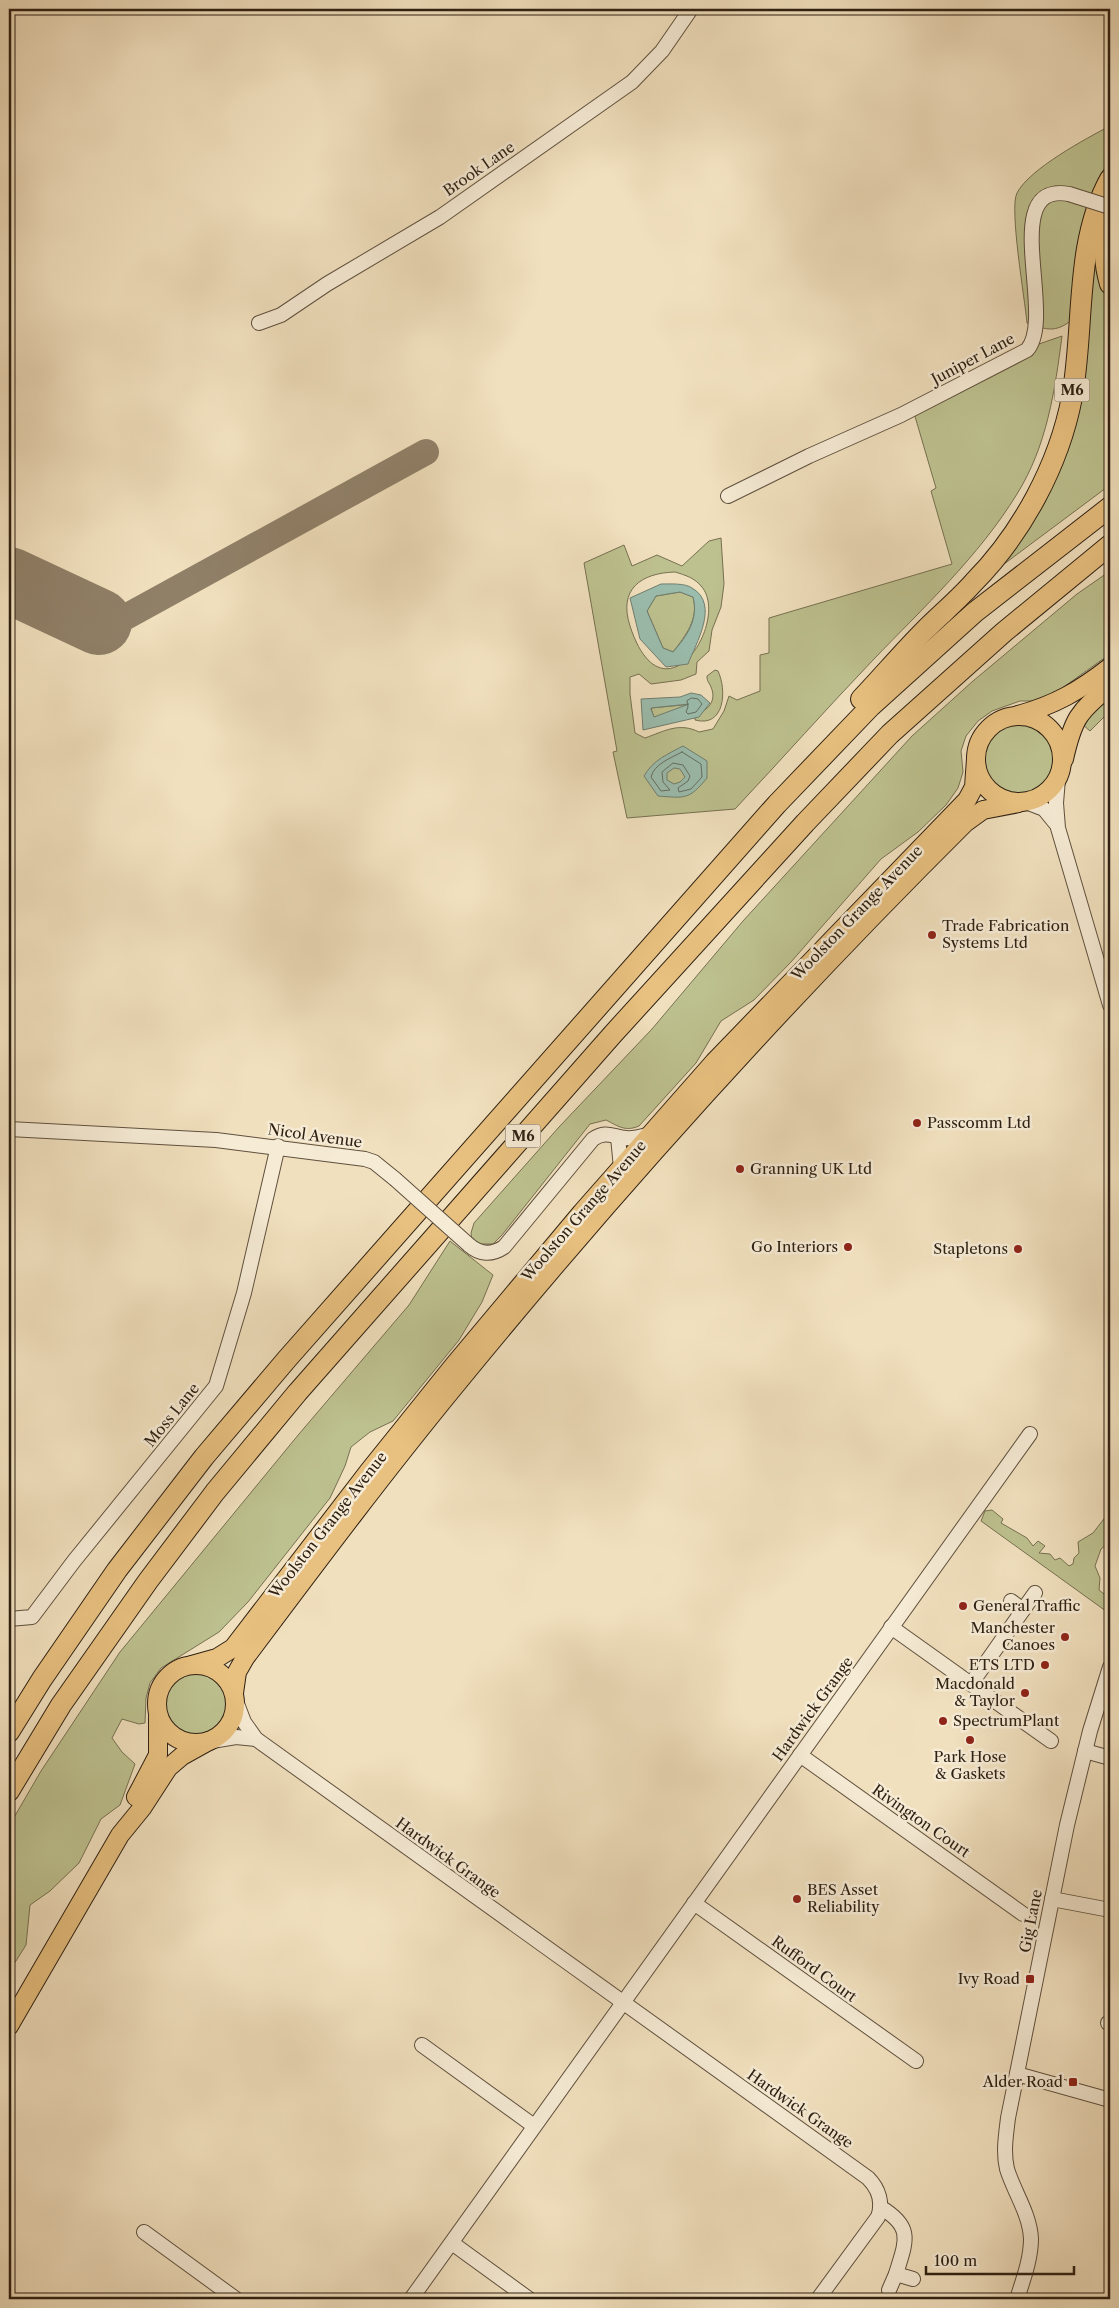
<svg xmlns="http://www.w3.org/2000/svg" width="1119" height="2308" viewBox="0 0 1119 2308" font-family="'Libre Caslon Text',serif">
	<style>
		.green { fill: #bdc18f; stroke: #767051; fill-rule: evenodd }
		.water { fill: #9bbdae; stroke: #6f7e70; fill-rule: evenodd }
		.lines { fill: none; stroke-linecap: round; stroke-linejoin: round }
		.shore { stroke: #646e60; stroke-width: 1 }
		.stream { stroke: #6f7e70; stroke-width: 3 }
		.taxiway { stroke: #908068; stroke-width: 26 }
		.runway { stroke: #908068; stroke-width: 66 }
		.minor-casing { stroke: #5f503e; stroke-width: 16 }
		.major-casing { stroke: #2e2013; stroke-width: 20 }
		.highway-casing { stroke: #2e2013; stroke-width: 22 }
		.minor { stroke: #f6ebd5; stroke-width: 14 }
		.major { stroke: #e8c07f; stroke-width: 18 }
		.highway { stroke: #e8c07f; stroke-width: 20 }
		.minor-bridge-casing { stroke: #5f503e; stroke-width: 16; stroke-linecap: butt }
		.minor-bridge { stroke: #f6ebd5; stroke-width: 14 }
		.poi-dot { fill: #8f2418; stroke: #f6ebd5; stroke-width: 2 }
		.labels { text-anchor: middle; stroke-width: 5; stroke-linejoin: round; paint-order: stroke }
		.shield { fill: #f6ebd5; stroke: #6a5d4d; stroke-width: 1 }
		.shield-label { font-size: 14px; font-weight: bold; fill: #2e2013 }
		.street-label { font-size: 15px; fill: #2e2013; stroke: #f6ebd5 }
		.poi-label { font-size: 15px; fill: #2e2013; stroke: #f6ebd5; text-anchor: end }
	</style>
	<rect width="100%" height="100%" fill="#f1e0be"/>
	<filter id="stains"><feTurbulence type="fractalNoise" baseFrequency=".004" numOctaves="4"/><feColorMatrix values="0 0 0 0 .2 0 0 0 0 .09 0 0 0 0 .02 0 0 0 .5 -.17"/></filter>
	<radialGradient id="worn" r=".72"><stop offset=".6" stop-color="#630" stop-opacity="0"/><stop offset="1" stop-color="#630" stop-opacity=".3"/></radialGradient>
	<g class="green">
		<path d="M1110,126V159L1098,179L1082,234L1072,320C1055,333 1047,330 1027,323C1025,300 1009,208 1017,193C1029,169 1087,138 1110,126Z"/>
		<path d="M1102,226L1103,280L1110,296V485L988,576L1049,484L1093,256Z"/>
		<path d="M1062,336C1055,390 1047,446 1017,494C979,556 924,607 874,659C827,708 782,759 735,809L627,818L613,752L617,751L584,563L624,545L632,566L657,555L682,566L709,541L721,538L724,584L721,607L712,630L709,651L697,662L696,674L681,680L651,684L639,674L630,677V694L635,733L645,738C665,731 679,722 699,732L713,729L724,711L729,696L737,700L760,691V655L769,653V618L952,564L931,491L936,488L914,413L1039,344ZM675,572C685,575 695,578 702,587C730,622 663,727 630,626C618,589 641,573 675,572Z"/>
		<path d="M1110,571V654L1051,696L1037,701H1020L992,711L978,721L966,736L961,751L963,772L958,788L946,805L918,832L881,859L791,962L754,1000L721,1021L696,1063L639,1126C625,1132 618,1126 606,1120L590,1124L502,1235L493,1244H482L472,1240L471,1233L474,1223L559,1127L652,1029L743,921L912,736L973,681L1077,594Z"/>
		<path d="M680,592L693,597C699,619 686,635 673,652L663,648L647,611L656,596Z"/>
		<path d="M715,670L718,671C727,690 725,728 695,720V714C708,711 717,701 711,687C709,682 707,682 707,676Z"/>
		<path d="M1110,693V711L1090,731L1082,724Z"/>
		<path d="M693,704L654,718L651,708Z"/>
		<circle cx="1019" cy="759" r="36"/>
		<path d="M450,1241L493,1275L482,1302L459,1340L393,1421L370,1432L351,1447L345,1466L330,1498L248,1602L219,1632L161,1668L150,1683L146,1698L145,1723L139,1724L122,1719L112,1738L122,1752L135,1764L120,1805L101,1819L79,1863L50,1891L30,1905L26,1945L9,1972V1826L41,1771L120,1652L299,1434L409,1305Z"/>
		<path d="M992,1510L1003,1519L1001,1523L1027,1538L1033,1546L1038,1541L1045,1546L1039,1553L1050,1554L1055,1560L1060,1558L1069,1566L1073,1564L1074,1558L1079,1553L1078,1542L1093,1533L1110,1511V1538L1106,1539V1545L1101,1549L1095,1566L1100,1578L1099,1590L1104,1594H1110V1614L981,1521L985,1511Z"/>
		<circle cx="197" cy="1706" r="33"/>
	</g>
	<g class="water">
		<path d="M661,584C670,584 685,583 692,588C720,604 696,643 688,664L666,667L640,639L630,598ZM680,592L693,597C699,619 687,636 673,652L663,648L647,611L656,596Z"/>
		<path d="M691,693L701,695L710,703L699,717L643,730L641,699L680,697ZM689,704L654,717L651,709V708Z"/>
		<path d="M683,746L707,761V778C689,800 685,798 658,796L644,776C653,760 668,754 683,746ZM674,768L680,769L685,777L680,782L674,784L667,780V773Z"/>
	</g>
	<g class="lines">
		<g class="shore">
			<path d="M692,698L698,699L702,704L696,712L688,714L686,712L688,707L687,701Z"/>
			<path d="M682,752L701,764L702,777L691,789L679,792L678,788L688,781L690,776L683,765L673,763L662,772L663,782L670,790L661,791L651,777C654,764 671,758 682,752Z"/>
		</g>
		<path class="stream" d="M9,1424L10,1425"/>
		<path class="taxiway" d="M99,622L111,625L426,452"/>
		<path class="runway" d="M9,580L99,622"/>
		<defs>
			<g id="minor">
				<path d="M259,323L281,315L327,284L440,217L632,82L662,51L691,9"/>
				<path d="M728,496L809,456L901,415L1027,350C1057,317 997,181 1069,194"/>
				<path d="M1058,779L1056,803L1058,828L1110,1005"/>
				<path d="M1026,802L1044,809L1057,825"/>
				<path d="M9,1129L216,1140L365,1159L374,1162L395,1179"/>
				<path d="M618,1137L621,1168"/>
				<path d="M469,1245C480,1255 492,1255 504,1247L593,1139C606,1130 613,1137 626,1138C634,1139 643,1136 651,1134"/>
				<path d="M1011,1601L1023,1610"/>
				<path d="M9,1619L32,1617L74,1561L216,1386L244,1293L278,1146"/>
				<path d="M891,1627L1051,1741"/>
				<path d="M971,1684L1035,1593"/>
				<path d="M236,1701L244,1722L256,1739L868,2178C879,2189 883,2203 878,2217L818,2299"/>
				<path d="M212,1741L236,1737L256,1739"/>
				<path d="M1085,1751L1110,1758"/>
				<path d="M800,1755L1023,1914"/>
				<path d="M1052,1899L1110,1910"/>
				<path d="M694,1903L916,2061"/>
				<path d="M1108,2023H1110"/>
				<path d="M422,2045L534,2126"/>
				<path d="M1017,2074L1110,2100"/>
				<path d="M880,2207C914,2227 906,2241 896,2274"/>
				<path d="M144,2232L236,2299"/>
				<path d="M452,2243L529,2299"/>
				<path d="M889,2290L896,2274L913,2279"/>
				<path d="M411,2299L1030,1434"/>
				<path d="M1017,2299C1023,2280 1031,2259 1031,2239C1030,2214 1014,2192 1007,2169C1003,2152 1006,2135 1008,2118L1067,1825L1090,1731L1110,1667"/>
			</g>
			<g id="major">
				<path d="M1018,715C1055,705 1079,691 1110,667"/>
				<circle cx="1019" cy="759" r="43"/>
				<path d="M1064,759C1073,719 1078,712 1110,686"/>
				<circle cx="196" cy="1704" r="39"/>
				<path d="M192,1665L217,1658L233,1648L368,1472L454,1365L582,1212L714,1062L967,800L974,787L976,759"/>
				<path d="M234,1693L237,1672L245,1658C314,1566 382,1475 455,1386C615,1190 785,1002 965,823L983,810L1019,803"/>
				<path d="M136,1797L158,1755V1717"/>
				<path d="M9,2026L120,1835L142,1808L168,1768L182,1756L209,1741"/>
			</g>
			<g id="highway">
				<path d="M1110,211C1103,235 1103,260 1110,284"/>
				<path d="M861,699C883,676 903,652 925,630C941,614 959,599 974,582C1022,533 1059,465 1072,397C1085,325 1074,244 1110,179"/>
				<path d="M9,1732L42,1679L117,1570L204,1457L287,1359L777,804L871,706L975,612L1110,507"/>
				<path d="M9,1791L61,1705L148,1581L215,1492L297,1393L613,1034L805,823L890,734L1004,632L1110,545"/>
			</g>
		</defs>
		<use href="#minor" class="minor-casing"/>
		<use href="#major" class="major-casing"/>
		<use href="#highway" class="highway-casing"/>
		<use href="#minor" class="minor"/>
		<use href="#major" class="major"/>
		<use href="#highway" class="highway"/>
		<defs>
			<g id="minor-bridge">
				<path d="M1069,194L1110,207"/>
				<path d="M395,1179L469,1245"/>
			</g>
		</defs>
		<use href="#minor-bridge" class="minor-bridge-casing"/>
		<use href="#minor-bridge" class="minor-bridge"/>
	</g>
	<g class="poi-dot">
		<circle cx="932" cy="935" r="5"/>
		<circle cx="917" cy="1123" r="5"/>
		<circle cx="740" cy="1169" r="5"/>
		<circle cx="848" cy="1247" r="5"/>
		<circle cx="1018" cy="1249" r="5"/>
		<circle cx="963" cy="1606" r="5"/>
		<circle cx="1065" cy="1637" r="5"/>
		<circle cx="1045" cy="1665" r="5"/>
		<circle cx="1025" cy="1693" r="5"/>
		<circle cx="943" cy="1721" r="5"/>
		<circle cx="970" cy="1740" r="5"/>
		<circle cx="797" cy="1899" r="5"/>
		<rect x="1025" y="1974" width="10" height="10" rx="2.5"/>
		<rect x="1068" y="2077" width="10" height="10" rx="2.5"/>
	</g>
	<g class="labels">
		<g class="shield">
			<rect x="1054.5" y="378.5" width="35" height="23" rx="4"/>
			<rect x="505.5" y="1124.5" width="35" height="23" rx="4"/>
		</g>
		<g class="shield-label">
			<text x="1072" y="395">M6</text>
			<text x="523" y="1141">M6</text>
		</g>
		<g class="street-label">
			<text transform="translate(479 169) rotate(-35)" y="5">Brook Lane</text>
			<text transform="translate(973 359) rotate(-28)" y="5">Juniper Lane</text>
			<text transform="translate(857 913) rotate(-46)" y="5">Woolston Grange Avenue</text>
			<text transform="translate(315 1136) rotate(8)" y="5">Nicol Avenue</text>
			<text transform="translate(584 1211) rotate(-49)" y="5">Woolston Grange Avenue</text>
			<text transform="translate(172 1415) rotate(-51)" y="5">Moss Lane</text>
			<text transform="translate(328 1525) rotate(-52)" y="5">Woolston Grange Avenue</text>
			<text transform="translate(813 1709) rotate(-54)" y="5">Hardwick Grange</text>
			<text transform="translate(921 1821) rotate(35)" y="5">Rivington Court</text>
			<text transform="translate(448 1858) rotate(36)" y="5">Hardwick Grange</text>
			<text transform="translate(1031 1921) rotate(-79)" y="5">Gig Lane</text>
			<text transform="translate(814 1969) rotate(36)" y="5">Rufford Court</text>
			<text transform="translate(800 2109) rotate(35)" y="5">Hardwick Grange</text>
		</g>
		<g class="poi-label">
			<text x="942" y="931" text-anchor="start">Trade Fabrication<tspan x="942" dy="17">Systems Ltd</tspan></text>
			<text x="927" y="1128" text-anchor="start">Passcomm Ltd</text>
			<text x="750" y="1174" text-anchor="start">Granning UK Ltd</text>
			<text x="838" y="1252">Go Interiors</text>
			<text x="1008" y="1254">Stapletons</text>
			<text x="973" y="1611" text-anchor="start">General Traffic</text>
			<text x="1055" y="1633">Manchester<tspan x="1055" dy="17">Canoes</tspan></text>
			<text x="1035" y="1670">ETS LTD</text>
			<text x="1015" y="1689">Macdonald<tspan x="1015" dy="17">&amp; Taylor</tspan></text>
			<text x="953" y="1726" text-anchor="start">SpectrumPlant</text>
			<text x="970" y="1762" text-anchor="middle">Park Hose<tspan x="970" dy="17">&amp; Gaskets</tspan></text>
			<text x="807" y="1895" text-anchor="start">BES Asset<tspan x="807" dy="17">Reliability</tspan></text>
			<text x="1020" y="1984">Ivy Road</text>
			<text x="1063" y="2087">Alder Road</text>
		</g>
	</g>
	<rect width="1119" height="2308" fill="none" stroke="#f1e0be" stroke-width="30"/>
	<rect x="10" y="10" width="1099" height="2288" fill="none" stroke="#2e2013" stroke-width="2.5"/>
	<rect x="15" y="15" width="1089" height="2278" fill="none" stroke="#2e2013"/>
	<path d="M926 2266v8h148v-8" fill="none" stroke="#2e2013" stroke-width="2.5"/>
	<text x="934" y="2266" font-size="15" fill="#2e2013" stroke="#f6ebd5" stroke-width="4" paint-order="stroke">100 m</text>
	<rect width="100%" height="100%" filter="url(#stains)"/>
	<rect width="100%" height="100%" fill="url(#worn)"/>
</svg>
